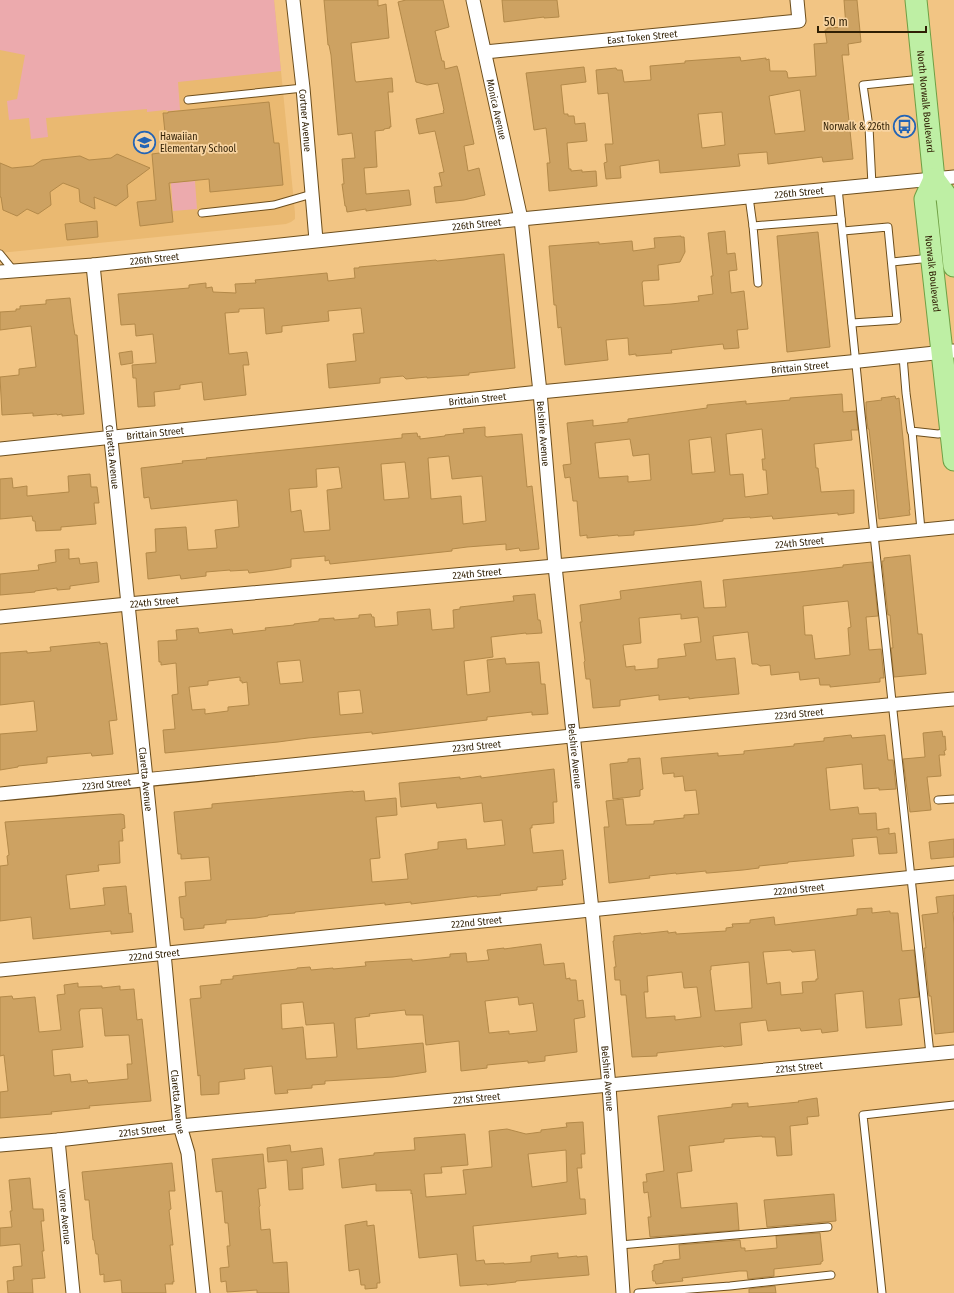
<svg xmlns="http://www.w3.org/2000/svg" width="954" height="1293" viewBox="0 0 954 1293" font-family="'Fira Sans Condensed',sans-serif">
	<style>
		.built { fill: #eab971 }
		.green { fill: #ecaaad }
		.building { fill: #cda262; stroke: #b38949; fill-rule: evenodd }
		.lines { fill: none; stroke-linecap: round; stroke-linejoin: round }
		.lane-casing { stroke: #6d4e1c; stroke-width: 9 }
		.street-casing { stroke: #6d4e1c; stroke-width: 15 }
		.primary-casing { stroke: #6f9f44; stroke-width: 23 }
		.lane { stroke: #fff; stroke-width: 7 }
		.street { stroke: #fff; stroke-width: 13 }
		.primary { stroke: #beefa4; stroke-width: 21 }
		.labels { text-anchor: middle; stroke-width: 3.5; stroke-linejoin: round; paint-order: stroke }
		.street-label { font-size: 10px; fill: #2f1f04; stroke: #f8d4a1 }
		.poi-label { font-size: 10px; fill: #2f1f04; stroke: #f8d4a1; text-anchor: end }
	</style>
	<rect width="100%" height="100%" fill="#f2c584"/>
	<path class="built" d="M0,0H274L295,213V219L291,222L286,224L0,253Z"/>
	<g class="green">
		<path d="M0,0H274L281,71L178,82L180,110L168,111L165,110L147,112V109L46,118L48,137L31,139L29,118L9,120L7,101L17,99L25,55L0,50Z"/>
		<path d="M195,181L197,209L173,211L171,183Z"/>
	</g>
	<g class="building">
		<path d="M324,0H378V6L386,4L389,38L351,43L355,80L356,82L392,78L393,92H388L391,127H389L390,128L384,129V130L375,131L377,167L364,168L366,194L409,190L411,205L366,211V209L347,212L346,206H345L342,184H344L342,159L355,158L352,133L338,135L331,55L329,45H328Z"/>
		<path d="M406,0H443L449,27L435,31L440,53L442,61H444L445,69L457,66L459,73L474,144L464,146L468,171L479,168L485,195L464,200L436,203L434,187L442,186L439,173L444,172L435,131L419,134L416,119L444,113L443,111L444,110L438,83L427,85L416,82L398,2Z"/>
		<path d="M502,0H557L559,17L544,18V17L504,22Z"/>
		<path d="M844,0H857L861,42L848,44L849,55H842L853,159L823,162L822,157L768,164L767,152L738,154L740,166L660,173L659,160L620,166L621,178L606,179L604,163L607,162L605,144H613L608,93L598,94L596,70L616,68L617,70H622L624,82L651,80L650,66L685,63V61L740,57L741,61L766,58V60L769,59L770,71H786L787,72L788,78L816,76L814,44L827,43L825,30H827V28L846,27ZM800,90L805,131L775,134L769,96ZM722,112L725,145L702,148L698,114Z"/>
		<path d="M584,67L586,82L561,85L564,114H568V116H574L575,124L585,123L587,141L567,143L569,169H571V171L582,170V172L596,171L597,186L549,191L547,163H550L546,128L534,130L526,73Z"/>
		<path d="M269,102L274,143H279L283,185L210,192L209,179L169,183L173,222L140,226L137,202L156,200L152,154L167,152L163,113H168V112Z"/>
		<path d="M117,154L150,168L127,185L128,197L116,206L94,197L95,209L80,202L79,189L63,183L50,192L51,205L38,214L27,209L17,216L3,210L1,197H0V163L12,168L33,166L42,160L80,156L89,160L111,158Z"/>
		<path d="M97,221L98,237L67,240L65,224Z"/>
		<path d="M725,231L727,254L735,253L737,270L729,271L731,293L744,291L748,329L737,330L739,348L724,349L723,344L695,347L671,350L672,353L636,356V354L629,355L628,338L606,340L608,360L565,365L561,327L558,328L556,305H554L549,246L599,242V244L632,241L633,251L655,248L654,238L681,236V237H684L685,252L680,262L658,265L659,280L643,281L642,283L644,306L671,304L699,301L698,296L713,294L711,276H713L708,233Z"/>
		<path d="M818,232L830,347L787,352L777,236Z"/>
		<path d="M504,254L515,368L469,373V375L427,378V377L406,379L403,376L380,378V383L329,388L327,364L356,361L353,334L364,333L361,308L328,311L329,321L282,326V332L266,334L264,308L239,309V312L225,313L229,354L247,352L249,365H243L246,395L204,400L202,382L180,385V389L154,392L155,406L138,407L136,378H133L132,365L156,363L153,334L136,336L135,324L121,325L118,294L189,288V285L206,283V288L212,287L213,292L236,293L235,284L256,283L255,280L327,273L328,281L355,278L354,268H359V267L436,260L437,261Z"/>
		<path d="M70,298L73,323L75,335H77L84,414L62,416V414L57,415V414L33,416V413L2,415L0,377L19,375V369L36,367L31,326L0,330V312L16,311V309H20V306L46,304V300Z"/>
		<path d="M132,351L133,363L121,365L119,353Z"/>
		<path d="M842,394L843,412L856,411L858,430H851L852,440L814,444L816,468H818L821,492L854,490V513L838,515V513L773,519L772,516L750,518V517L723,519V521L696,525L634,531V535L618,536V535L587,538V535L580,536L577,501H573L570,477L565,478L563,465L571,464L567,423L593,420V426L628,422V419L707,408V405L746,401V404L790,400V398ZM762,429L765,459H762L763,470H766L768,494L745,497L743,474L730,475L726,434ZM711,437L715,472L692,474L689,440ZM630,439L633,456L649,454L651,480L628,482V476L599,478L595,443Z"/>
		<path d="M895,396L896,399L899,398L910,510H909L910,515L879,519L869,429H868L866,413V402L882,400L881,398Z"/>
		<path d="M485,427V436L487,437L522,434L527,487L532,486L539,549L520,551L519,548L506,550V544L467,547L452,549V551L330,564L329,560L325,561V556L291,559V567L273,570L249,573L248,570L230,571V570L206,572V576L181,579L180,575L148,579L146,553L156,552L155,529L186,527L188,550L217,548L215,530L239,527L237,500L151,509L149,497L144,498L141,468L183,463L182,461L207,459L206,458L402,438V434L417,433L418,437L420,436V439L445,436V435L464,433L463,429ZM449,456L452,479L482,476L486,521L463,524L461,496L431,499L428,458ZM405,462L409,498L384,500L381,464ZM339,467L342,488L327,490L330,530L304,532L301,510L291,512L289,489L317,487L316,469Z"/>
		<path d="M90,474L91,487H97L99,503H94L96,524L61,527V530L36,531L35,521H33L32,516L0,519V479L12,478L13,488L27,486V496L69,492L68,476Z"/>
		<path d="M69,549V559L79,558L80,564L97,562L99,582L70,586V589L57,590V588L35,591V592L0,595V574L39,570L38,565L56,562L55,550Z"/>
		<path d="M910,555L918,634H922L926,674L894,677L891,648H893L890,615H888L882,561H884V558Z"/>
		<path d="M872,562L878,616L866,617L869,650L881,649L884,678H880V682L830,687V685H820L819,678L800,680L799,672L771,675L770,665L760,666L757,664H752L748,632L713,636L716,660L735,658L739,694L695,698L689,699V697L659,700V695L620,700V706L593,708L590,679H586L584,662L585,661L580,622H582L580,605L621,599L620,591L701,581L704,608L726,607L723,580L800,572L843,567V565ZM848,601L851,627L848,628L850,655L815,659L812,635H805L803,606ZM681,614V619L698,617L701,642L684,644L686,656L658,659V668L635,670V666L626,667L623,645L641,643L639,618Z"/>
		<path d="M535,594L538,620H540L542,633L526,634V633L491,637L493,657L464,661L467,695L490,692L487,660L505,658L506,664L539,662L541,684H545L548,714L532,715V712L487,717V720L372,734V732L308,738L278,742L165,753L163,730L175,729L172,695L178,694L176,663L161,665V662H159L158,641L177,640L176,630L198,628L199,633L232,629L233,634L266,630L265,628L294,625V624L319,621V619L334,618V620L359,618V615L371,614L372,617H374L375,627L398,625L397,612L430,609L432,630L454,628L453,610L460,609V607L514,601L513,596ZM300,660L303,682L280,684L277,662ZM240,677V681H242V683L247,682L249,705L228,707V711L205,714V709L192,710L189,687L208,685V681ZM360,690L363,713L340,715L338,692Z"/>
		<path d="M100,642V644L107,643L117,720L109,721L113,754L92,756L91,753L47,757V763L18,766V767L0,770V734L37,731L34,701L0,705V653L27,651V653L51,651L50,647Z"/>
		<path d="M942,731L943,737L945,736L946,750L944,751L945,755H939L941,776L927,777L931,810L910,812L903,759L925,757L923,733Z"/>
		<path d="M851,735L852,738L885,735L888,760H893L896,789L879,790V788L864,789L862,764L826,768L830,810L858,807L859,814L876,813L877,830L889,828V834L895,833L897,853L879,854L877,837L852,839L854,856L788,862V863L759,866V868L743,870L708,873H706V871L676,874V873L649,876L650,878L609,883L604,827H609L606,801L623,799L626,825L654,824V821L684,818V815L699,814L696,790L685,791L683,776L674,777V773L663,774L661,758L718,753V756L744,754V751L794,746V744L824,741V738Z"/>
		<path d="M640,758L643,789L640,790V796L613,799L610,764L628,762V759Z"/>
		<path d="M554,769L557,802H553L554,823L532,825V828H530L533,853L563,850L566,879L562,880L563,885L537,887V890L500,894L501,895L477,897V896L411,904V902L385,905V903L295,912V913L268,915V916L256,918L226,920V923L204,925V928L184,930L183,918H181L179,897L186,896L185,882L211,880L209,857L181,859V854H178L174,812L212,808V804L353,791V792L364,791L365,801L396,798L397,815L376,817L380,858L370,859L372,882L408,879L405,854L438,849V842L466,839L467,849L505,845L502,820L484,822L482,803L437,808L436,803L401,807L399,783L460,777V779L481,776V778Z"/>
		<path d="M121,814L124,815L125,828L122,829L123,841H119L120,863L98,865L99,871L66,875L70,909L105,905L103,888L126,886L129,914L131,913L133,932L111,934V931L33,939L31,917L0,921V866L8,865L7,856L9,855L5,822Z"/>
		<path d="M954,839V857L931,859L929,842Z"/>
		<path d="M954,895V912H953L954,925V1032L935,1034L931,996H929L924,948H926L922,915L938,913L936,897Z"/>
		<path d="M872,908V913L890,911V913H898L902,951L914,950L919,997L899,999L902,1025L866,1028L863,991L835,994L838,1031L822,1033L821,1029L801,1031L800,1028L768,1031L766,1020L740,1023L742,1045L724,1047L723,1046L657,1053V1056L632,1057L626,995H621L620,980H615L614,967H616L613,941H614V936L641,933V934L668,931V933L676,932V934L726,931V928L733,927L732,924L750,923V920L774,917L775,925L857,915V909ZM791,950L792,952L815,950L818,979H816V981L802,982L803,993L781,995L780,982L767,984L763,952ZM749,962L752,1008L715,1011L710,970H711V966ZM682,972L684,988L697,987L701,1017L675,1020V1016L646,1018L644,992H648L647,976Z"/>
		<path d="M541,944L544,965L564,963L566,979L570,978V980H576L578,1001L583,1000L585,1017L574,1019L577,1052L545,1056V1061L528,1063V1061L487,1065V1068L461,1071L459,1041L426,1045L423,1015H406L405,1010L369,1014L370,1016L355,1018L357,1049L423,1043L426,1072L393,1077L325,1081V1084L312,1085V1088L287,1090L288,1093L275,1094L272,1066L244,1069L245,1079L219,1082V1094L201,1095L200,1075L198,1076L190,999L201,998L200,986L221,984V980L233,979V976L297,969V968L310,967L311,970L333,968V969L366,966L365,962L412,959V961L450,957V954L466,953L467,962L489,960L487,950L504,948V949ZM518,997L519,1005L533,1003L537,1031L509,1034V1031L489,1033L485,1001ZM303,1002L306,1025L334,1023L337,1057L306,1059L303,1027L282,1029L281,1004Z"/>
		<path d="M78,983V987L102,986V988L120,986V990L134,989L137,1020L142,1019L151,1101L89,1106L90,1108L51,1112L52,1114L0,1118V1092L8,1091L4,1055L0,1056V997L12,996L13,999L35,997L39,1032L61,1030L57,995L65,994L64,985ZM102,1008L105,1036L129,1035L132,1064H127L128,1079L88,1083L87,1080L71,1082L70,1074L54,1076L52,1050L83,1047L79,1011H80V1009Z"/>
		<path d="M817,1098L819,1116L807,1117L808,1124L790,1126L792,1155L777,1156L775,1137H762V1136L724,1139V1142L689,1146L692,1171L677,1173L681,1208L737,1203L739,1230L650,1237L648,1217H651L648,1192L644,1193L643,1182H647L646,1174L664,1171L658,1116L732,1107V1104L748,1103V1107L799,1102L798,1101Z"/>
		<path d="M583,1122L585,1154H581L582,1168H577L580,1199H585L586,1214L473,1226L476,1261L484,1260L485,1264L504,1263V1264L531,1262V1256L539,1255L558,1253V1258L577,1256V1257L587,1256L589,1275L516,1281V1282L487,1285V1284L460,1286L457,1254L419,1258L412,1193L411,1194V1190L376,1191V1184L342,1188L339,1159L374,1155V1153L415,1150L414,1138L465,1134L468,1165L441,1167L442,1173L424,1174L426,1197L466,1194L463,1170L492,1167L489,1131L507,1129L526,1134L541,1132V1130L567,1127L566,1123ZM566,1150L567,1182L532,1187L528,1154Z"/>
		<path d="M290,1145L291,1152L322,1148L324,1165L302,1168L303,1189L289,1190L287,1160L268,1162L267,1148Z"/>
		<path d="M263,1154L266,1188L258,1189L260,1206L259,1207L261,1230L270,1229L273,1263L287,1262L289,1293H257V1290L227,1292L226,1281L221,1282L220,1268L229,1267L227,1246H230L228,1223H225L222,1191L216,1192L212,1159Z"/>
		<path d="M172,1163L175,1191H169L171,1209L169,1210L173,1245H170L174,1282H172L173,1284H165L166,1293H122L121,1280L104,1282V1274L100,1275L98,1254H96L94,1240H93L89,1200H85L82,1172Z"/>
		<path d="M30,1178L33,1209H43L44,1221H41L44,1251H42L45,1278L32,1279L33,1293H8L7,1281L14,1280L13,1267L22,1266L20,1244L0,1246V1228L12,1227L10,1211H12L9,1180Z"/>
		<path d="M834,1194L836,1221L767,1227L764,1200Z"/>
		<path d="M367,1221V1226L374,1225L380,1283H377V1288L365,1289V1285H361L359,1269L349,1271L345,1225Z"/>
		<path d="M820,1233L823,1261L821,1262V1264L774,1269V1276L748,1279L747,1271H739L682,1278L683,1281L656,1284L655,1281H653L652,1271L654,1270V1265L663,1263V1261L680,1259L679,1245L740,1240L741,1248H745V1251L777,1248L776,1236Z"/>
		<path d="M775,1286L776,1293H749V1289Z"/>
	</g>
	<g class="lines">
		<defs>
			<g id="lane">
				<path d="M188,100L303,88"/>
				<path d="M872,185L869,127L863,85L922,79"/>
				<path d="M838,188L861,414L930,1054"/>
				<path d="M749,197L753,226"/>
				<path d="M202,213L274,205L312,194"/>
				<path d="M843,231L888,227L897,320L852,323"/>
				<path d="M0,254L13,270"/>
				<path d="M892,262L931,258"/>
				<path d="M758,283L753,226L841,219"/>
				<path d="M903,356L906,393L911,431L938,434L949,432"/>
				<path d="M912,431L921,530"/>
				<path d="M938,800L954,799"/>
				<path d="M620,1245L828,1227"/>
				<path d="M638,1293L730,1286L831,1275"/>
				<path d="M882,1293L863,1115L954,1105"/>
			</g>
			<g id="street">
				<path id="s1" d="M293,0L303,88L316,240"/>
				<path id="s2" d="M473,0L521,219L540,392L555,566L592,910L609,1086L623,1293"/>
				<path id="s3" d="M485,52L799,21L797,0"/>
				<path id="s4" d="M93,265L164,953L180,1126L188,1153L203,1293"/>
				<path id="s5" d="M0,272L93,265L521,219L954,177"/>
				<path id="s6" d="M0,449L540,392L850,362L954,351"/>
				<path id="s7" d="M0,617L128,604L555,566L954,527"/>
				<path id="s8" d="M0,794C318,764 636,727 954,699"/>
				<path id="s9" d="M0,970L954,873"/>
				<path id="s10" d="M58,1140L73,1293"/>
				<path id="s11" d="M0,1145L58,1140L180,1126L954,1052"/>
			</g>
			<g id="primary">
				<path id="s12" d="M916,0L934,179L947,197L954,266"/>
				<path id="s13" d="M934,179L925,199L954,460"/>
			</g>
		</defs>
		<use href="#lane" class="lane-casing"/>
		<use href="#street" class="street-casing"/>
		<use href="#primary" class="primary-casing"/>
		<use href="#lane" class="lane"/>
		<use href="#street" class="street"/>
		<use href="#primary" class="primary"/>
	</g>
	<defs>
		<symbol id="bus-ring" viewBox="-11 -11 22 22"><circle r="9.5" fill="#f8d4a1" stroke="#2464b5" stroke-width="1.5"/><path d="M-5-6H5V4H4V6H2V4H-2V6H-4V4H-5ZM-3.5-4V0h7V-4ZM-3.5 1.2v1.5H-2V1.2ZM2 1.2v1.5H3.5V1.2Z" fill="#2464b5"/></symbol>
		<symbol id="school-ring" viewBox="-11 -11 22 22"><circle r="9.5" fill="#f8d4a1" stroke="#2464b5" stroke-width="1.5"/><path d="M0-5L7-2L0 1L-7-2ZM-4 1L0 2.5L4 1V4Q0 6-4 4Z" fill="#2464b5"/></symbol>
	</defs>
	<g fill-rule="evenodd">
		<use href="#bus-ring" x="892" y="114" width="25" height="25"/>
		<use href="#school-ring" x="132" y="130" width="25" height="25"/>
	</g>
	<g class="labels">
		<g class="street-label">
			<text dy="4" stroke="none"><textPath href="#s3" startOffset="158">East Token Street</textPath></text>
			<text dy="4" stroke="none"><textPath href="#s12" startOffset="102">North Norwalk Boulevard</textPath></text>
			<text dy="4" stroke="none"><textPath href="#s2" startOffset="112">Monica Avenue</textPath></text>
			<text dy="4" stroke="none"><textPath href="#s1" startOffset="121">Cortner Avenue</textPath></text>
			<text dy="4" stroke="none"><textPath href="#s5" startOffset="803">226th Street</textPath></text>
			<text dy="4" stroke="none"><textPath href="#s5" startOffset="479">226th Street</textPath></text>
			<text dy="4" stroke="none"><textPath href="#s5" startOffset="155">226th Street</textPath></text>
			<text dy="4" stroke="none"><textPath href="#s13" startOffset="97">Norwalk Boulevard</textPath></text>
			<text dy="4" stroke="none"><textPath href="#s6" startOffset="804">Brittain Street</textPath></text>
			<text dy="4" stroke="none"><textPath href="#s6" startOffset="480">Brittain Street</textPath></text>
			<text dy="4" stroke="none"><textPath href="#s6" startOffset="156">Brittain Street</textPath></text>
			<text dy="4" stroke="none"><textPath href="#s2" startOffset="440">Belshire Avenue</textPath></text>
			<text dy="4" stroke="none"><textPath href="#s4" startOffset="193">Claretta Avenue</textPath></text>
			<text dy="4" stroke="none"><textPath href="#s7" startOffset="803">224th Street</textPath></text>
			<text dy="4" stroke="none"><textPath href="#s7" startOffset="479">224th Street</textPath></text>
			<text dy="4" stroke="none"><textPath href="#s7" startOffset="155">224th Street</textPath></text>
			<text dy="4" stroke="none"><textPath href="#s8" startOffset="803">223rd Street</textPath></text>
			<text dy="4" stroke="none"><textPath href="#s8" startOffset="479">223rd Street</textPath></text>
			<text dy="4" stroke="none"><textPath href="#s2" startOffset="764">Belshire Avenue</textPath></text>
			<text dy="4" stroke="none"><textPath href="#s4" startOffset="517">Claretta Avenue</textPath></text>
			<text dy="4" stroke="none"><textPath href="#s8" startOffset="107">223rd Street</textPath></text>
			<text dy="4" stroke="none"><textPath href="#s9" startOffset="803">222nd Street</textPath></text>
			<text dy="4" stroke="none"><textPath href="#s9" startOffset="479">222nd Street</textPath></text>
			<text dy="4" stroke="none"><textPath href="#s9" startOffset="155">222nd Street</textPath></text>
			<text dy="4" stroke="none"><textPath href="#s11" startOffset="803">221st Street</textPath></text>
			<text dy="4" stroke="none"><textPath href="#s2" startOffset="1088">Belshire Avenue</textPath></text>
			<text dy="4" stroke="none"><textPath href="#s11" startOffset="479">221st Street</textPath></text>
			<text dy="4" stroke="none"><textPath href="#s4" startOffset="841">Claretta Avenue</textPath></text>
			<text dy="4" stroke="none"><textPath href="#s11" startOffset="143">221st Street</textPath></text>
			<text dy="4" stroke="none"><textPath href="#s10" startOffset="77">Verne Avenue</textPath></text>
		</g>
		<g class="poi-label">
			<text x="890" y="130">Norwalk &amp; 226th</text>
			<text x="160" y="140" text-anchor="start">Hawaiian<tspan x="160" dy="12">Elementary School</tspan></text>
		</g>
	</g>
	<path d="M818 26v6h108v-6" fill="none" stroke="#2f1f04" stroke-width="2"/>
	<text x="824" y="26" font-size="12" fill="#2f1f04" stroke="#f8d4a1" stroke-width="3" paint-order="stroke">50 m</text>
</svg>
